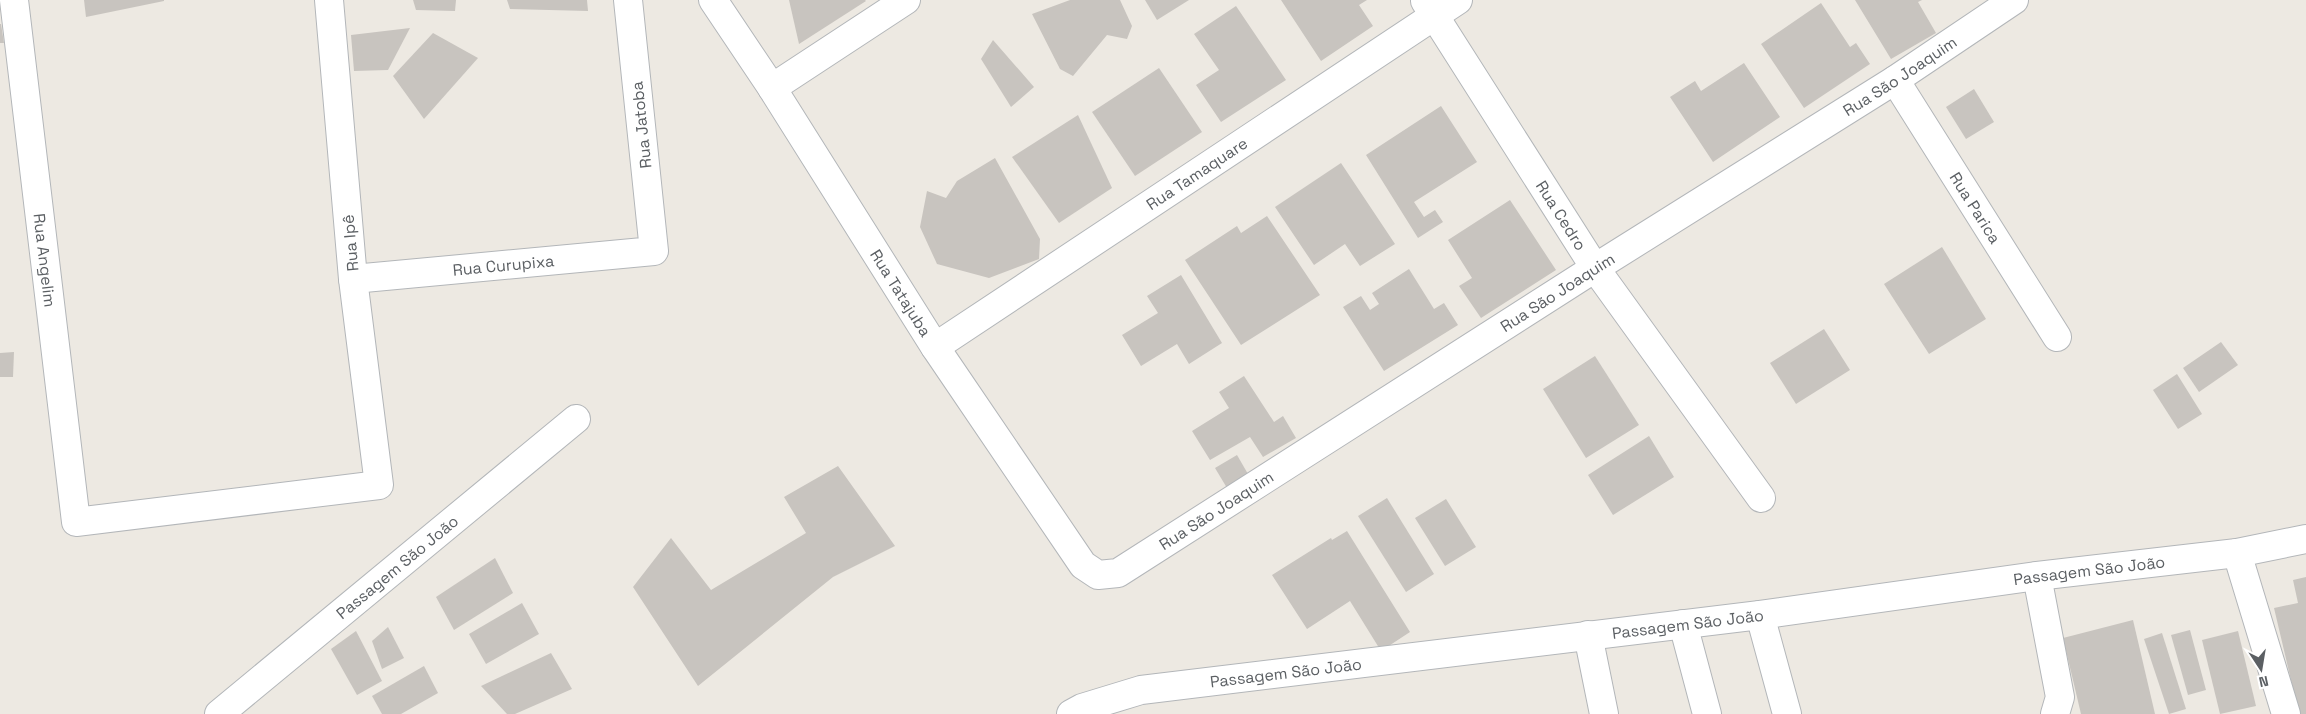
<svg xmlns="http://www.w3.org/2000/svg" width="2306" height="714" viewBox="0 0 2306 714" font-family="'Space Grotesk',sans-serif">
	<style>
		.building { fill: #c8c4bf }
		.lines { fill: none; stroke-linecap: round; stroke-linejoin: round }
		.minor-casing { stroke: #b3b6b9; stroke-width: 30 }
		.minor { stroke: #fff; stroke-width: 28 }
		.labels { text-anchor: middle; stroke-width: 5; stroke-linejoin: round; paint-order: stroke }
		.street-label { font-size: 16px; fill: #5b5f63; stroke: #fff }
	</style>
	<rect width="100%" height="100%" fill="#ede9e2"/>
	<g class="building">
		<path d="M84,0H164V1L86,17Z"/>
		<path d="M413,0H456L455,11L416,10Z"/>
		<path d="M507,0H587L588,11L510,9Z"/>
		<path d="M789,0H865L866,1L799,44Z"/>
		<path d="M1070,0H1120L1132,26L1127,39L1107,35L1073,76L1060,69L1032,14Z"/>
		<path d="M1145,0H1189L1157,20Z"/>
		<path d="M1281,0H1367L1359,5L1373,26L1321,61Z"/>
		<path d="M1855,0H1922L1918,2L1936,33L1891,59Z"/>
		<path d="M1821,3L1850,47L1856,43L1870,64L1804,108L1761,44Z"/>
		<path d="M1236,6L1286,80L1221,122L1196,85L1219,70L1194,34Z"/>
		<path d="M0,24H1L4,43H0Z"/>
		<path d="M410,28L388,70L354,71L351,35Z"/>
		<path d="M433,33L478,58L424,119L393,76Z"/>
		<path d="M993,40L1034,87L1011,107L981,59Z"/>
		<path d="M1744,63L1780,117L1713,162L1670,97L1695,81L1701,91Z"/>
		<path d="M1159,68L1202,132L1135,176L1092,112Z"/>
		<path d="M1974,89L1994,122L1966,139L1946,107Z"/>
		<path d="M1441,106L1477,162L1414,202L1424,217L1435,210L1443,222L1418,238L1366,155Z"/>
		<path d="M1078,115L1112,188L1059,223L1012,157Z"/>
		<path d="M995,158L1040,239L1039,259L989,278L937,264L920,227L927,191L946,198L957,181Z"/>
		<path d="M1341,163L1395,244L1360,266L1345,244L1314,265L1275,207Z"/>
		<path d="M1510,200L1556,270L1481,318L1459,286L1472,278L1448,240Z"/>
		<path d="M1267,216L1320,295L1241,345L1185,260L1237,226L1241,233Z"/>
		<path d="M1942,247L1986,319L1929,354L1884,284Z"/>
		<path d="M1409,269L1434,309L1444,303L1458,325L1384,371L1343,307L1361,296L1370,310L1379,304L1372,293Z"/>
		<path d="M1181,275L1222,343L1189,364L1177,344L1141,366L1122,335L1158,313L1147,296Z"/>
		<path d="M1824,329L1850,370L1796,404L1770,363Z"/>
		<path d="M2221,342L2238,365L2199,392L2183,368Z"/>
		<path d="M14,352L13,377H0V353Z"/>
		<path d="M1595,356L1639,425L1586,458L1543,389Z"/>
		<path d="M2177,374L2202,414L2178,429L2153,390Z"/>
		<path d="M1244,376L1274,422L1283,416L1296,438L1263,457L1250,437L1210,460L1192,431L1229,408L1219,392Z"/>
		<path d="M1649,436L1674,477L1613,515L1588,475Z"/>
		<path d="M1237,455L1248,474L1227,488L1215,468Z"/>
		<path d="M838,466L895,546L833,577L698,686L633,587L671,538L711,590L806,533L784,497Z"/>
		<path d="M1387,498L1434,574L1406,592L1358,516Z"/>
		<path d="M1446,499L1476,547L1445,566L1415,518Z"/>
		<path d="M1347,531L1410,632L1381,651L1350,601L1307,629L1272,575L1331,538L1332,540Z"/>
		<path d="M495,558L513,593L454,630L436,597Z"/>
		<path d="M2306,577V714H2299L2274,608L2298,603L2293,580Z"/>
		<path d="M522,603L539,634L486,664L469,634Z"/>
		<path d="M2133,620L2155,714H2081L2063,638Z"/>
		<path d="M388,627L404,658L382,669L372,641Z"/>
		<path d="M2190,630L2206,690L2188,695L2171,635Z"/>
		<path d="M356,631L382,681L357,695L331,649Z"/>
		<path d="M2238,631L2256,706L2220,714L2202,640Z"/>
		<path d="M2162,633L2186,709L2169,714L2144,639Z"/>
		<path d="M551,653L572,689L515,714H507L481,686Z"/>
		<path d="M424,666L438,693L401,714H382L372,696Z"/>
	</g>
	<g class="lines">
		<defs>
			<g id="minor">
				<path id="s1" d="M14,0L76,522L379,485L353,279L329,0"/>
				<path id="s2" d="M713,0L772,88L935,347L1083,565L1098,575L1118,573L1595,268L1895,80L2014,0"/>
				<path id="s3" d="M1425,1L1595,268L1761,498"/>
				<path id="s4" d="M1895,80L2057,337"/>
				<path d="M772,88L906,0"/>
				<path id="s5" d="M353,279L654,251L628,0"/>
				<path id="s6" d="M935,347L1458,0"/>
				<path d="M2237,553L2286,714"/>
				<path d="M2037,576L2060,697L2055,714"/>
				<path d="M1760,615L1787,714"/>
				<path d="M1683,624L1707,714"/>
				<path d="M1588,635L1604,714"/>
				<path id="s7" d="M219,714L576,419"/>
				<path id="s8" d="M1071,714L1082,708L1141,690L1760,615L2037,576L2237,553L2306,539"/>
			</g>
		</defs>
		<use href="#minor" class="minor-casing"/>
		<use href="#minor" class="minor"/>
	</g>
	<g class="labels">
		<g class="street-label">
			<text dy="6" stroke="none"><textPath href="#s2" startOffset="1640">Rua São Joaquim</textPath></text>
			<text transform="translate(641 125) rotate(-96)" y="6">Rua Jatoba</text>
			<text dy="6" stroke="none"><textPath href="#s6" startOffset="314">Rua Tamaquare</textPath></text>
			<text dy="6" stroke="none"><textPath href="#s4" startOffset="151">Rua Parica</textPath></text>
			<text dy="6" stroke="none"><textPath href="#s3" startOffset="254">Rua Cedro</textPath></text>
			<text transform="translate(350 243) rotate(-95)" y="6">Rua Ipê</text>
			<text dy="6" stroke="none"><textPath href="#s1" startOffset="262">Rua Angelim</textPath></text>
			<text dy="6" stroke="none"><textPath href="#s5" startOffset="151">Rua Curupixa</textPath></text>
			<text dy="6" stroke="none"><textPath href="#s2" startOffset="348">Rua Tatajuba</textPath></text>
			<text dy="6" stroke="none"><textPath href="#s2" startOffset="1235">Rua São Joaquim</textPath></text>
			<text dy="6" stroke="none"><textPath href="#s2" startOffset="830">Rua São Joaquim</textPath></text>
			<text dy="6" stroke="none"><textPath href="#s7" startOffset="231">Passagem São João</textPath></text>
			<text dy="6" stroke="none"><textPath href="#s8" startOffset="1030">Passagem São João</textPath></text>
			<text dy="6" stroke="none"><textPath href="#s8" startOffset="625">Passagem São João</textPath></text>
			<text dy="6" stroke="none"><textPath href="#s8" startOffset="220">Passagem São João</textPath></text>
		</g>
	</g>
	<g transform="translate(2261 669) rotate(168)" stroke="#ffffff" stroke-width="4" paint-order="stroke">
	<path d="M0-4L9 19L0 12L-9 19Z" fill="#5b5f63"/>
	<text y="-8" font-size="14" font-weight="bold" text-anchor="middle" fill="#5b5f63">N</text>
	</g>
</svg>
